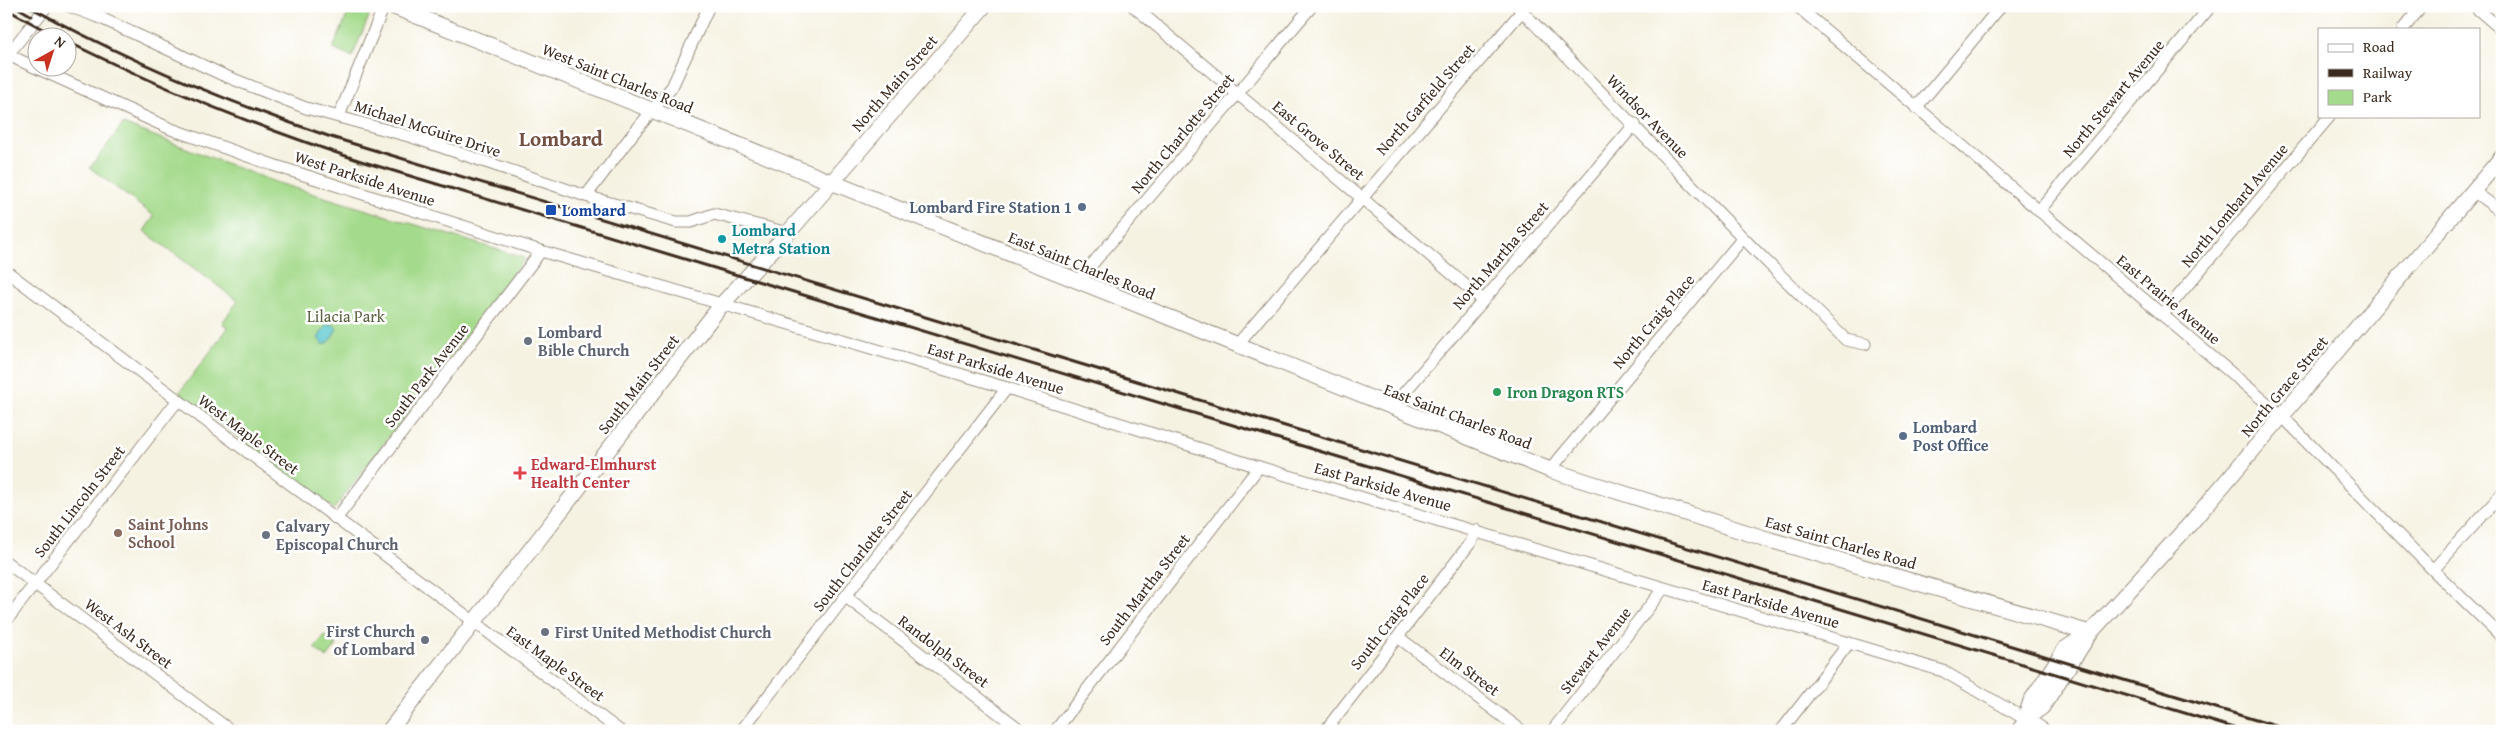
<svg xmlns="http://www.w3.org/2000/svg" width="2508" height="737" viewBox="0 0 2508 737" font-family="'Gentium Book Plus',serif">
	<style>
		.green { fill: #a4da8b; stroke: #708254 }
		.water { fill: #5cc9d0; stroke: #4c7a77 }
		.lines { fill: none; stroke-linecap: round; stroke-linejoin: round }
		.street-casing { stroke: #988e80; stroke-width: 13 }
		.secondary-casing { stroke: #988e80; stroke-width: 17 }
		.street { stroke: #fff; stroke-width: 11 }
		.secondary { stroke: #fff; stroke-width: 15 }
		.rail { stroke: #3b2a1e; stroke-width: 3 }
		.service-dot { fill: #5c6f8a; stroke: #fff; stroke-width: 2 }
		.transit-dot { fill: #1a4fb4; stroke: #fff; stroke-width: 2 }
		.culture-dot { fill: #0f9aa8; stroke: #fff; stroke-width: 2 }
		.worship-dot { fill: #6b7280; stroke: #fff; stroke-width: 2 }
		.leisure-dot { fill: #2e9e5b; stroke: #fff; stroke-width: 2 }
		.health-dot { fill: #e0444e; stroke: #fff; stroke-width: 2 }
		.education-dot { fill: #8d6e63; stroke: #fff; stroke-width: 2 }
		.labels { text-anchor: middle; stroke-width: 5; stroke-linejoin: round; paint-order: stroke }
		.street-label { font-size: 16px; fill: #3b2a1e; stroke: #fff }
		.service-label { font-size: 16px; font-weight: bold; fill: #4e5e75; stroke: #fff; text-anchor: end }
		.transit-label { font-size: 16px; font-weight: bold; fill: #164399; stroke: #fff; text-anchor: start }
		.culture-label { font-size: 16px; font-weight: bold; fill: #0d838f; stroke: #fff; text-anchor: start }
		.park-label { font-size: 16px; fill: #5a5f3f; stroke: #fff }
		.worship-label { font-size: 16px; font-weight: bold; fill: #5b616d; stroke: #fff; text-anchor: start }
		.leisure-label { font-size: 16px; font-weight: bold; fill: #27864d; stroke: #fff; text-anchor: start }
		.health-label { font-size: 16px; font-weight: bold; fill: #be3a42; stroke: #fff; text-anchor: start }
		.education-label { font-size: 16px; font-weight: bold; fill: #785e54; stroke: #fff; text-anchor: start }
		.district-label { font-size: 21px; font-weight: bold; fill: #724f40; stroke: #fff }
	</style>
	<rect width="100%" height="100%" fill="#fff"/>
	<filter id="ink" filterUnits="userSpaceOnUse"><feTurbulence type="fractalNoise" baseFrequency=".02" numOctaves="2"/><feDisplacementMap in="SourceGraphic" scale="10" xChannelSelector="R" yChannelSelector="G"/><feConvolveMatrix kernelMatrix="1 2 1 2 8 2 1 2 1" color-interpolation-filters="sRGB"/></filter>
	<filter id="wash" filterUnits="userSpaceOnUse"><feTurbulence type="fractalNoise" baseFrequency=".0096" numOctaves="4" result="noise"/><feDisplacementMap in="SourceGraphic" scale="20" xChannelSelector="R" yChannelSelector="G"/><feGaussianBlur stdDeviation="1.12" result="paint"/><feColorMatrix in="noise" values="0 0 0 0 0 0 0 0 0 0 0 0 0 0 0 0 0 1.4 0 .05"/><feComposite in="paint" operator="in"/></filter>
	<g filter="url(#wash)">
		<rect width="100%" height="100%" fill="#f6f2e2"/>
		<g class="green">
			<path d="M351,6L370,14L352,57L333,49Z"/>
			<path d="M123,124L275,182L525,258L334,509L179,393L228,328L222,323L238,301L144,231L154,216L90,168Z"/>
			<path d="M325,635L337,645L327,658L314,648Z"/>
		</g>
		<path class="water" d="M327,324H333L337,329L329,342L323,345L318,338Z"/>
	</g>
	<g filter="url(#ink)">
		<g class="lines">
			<defs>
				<g id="street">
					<path d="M69,6L103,19L223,75L306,108L412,137L586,196L676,222H691L714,214L788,233"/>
					<path d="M1133,6L1483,300"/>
					<path d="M1517,6L1755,250L1846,340L1865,344"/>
					<path d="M1797,6L2282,416L2433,570L2502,637"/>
					<path d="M2474,6L2502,30"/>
					<path d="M2403,29L2422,6"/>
					<path d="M8,55L171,129L276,166L541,251L1007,388L1259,467L1943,671L2025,719L2016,731"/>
					<path d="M6,57L47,6"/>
					<path d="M1916,108L2001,6"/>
					<path d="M339,116L384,6"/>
					<path d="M2473,191L2502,212"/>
					<path d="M586,196L632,135L672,87L709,6"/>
					<path d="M2039,211L2211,6"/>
					<path d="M6,271L620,731"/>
					<path d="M1077,282L1312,6"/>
					<path d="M2163,314L2330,116"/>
					<path d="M1236,346L1522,11"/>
					<path d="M1391,408L1635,124"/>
					<path d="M1550,470L1743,238"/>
					<path d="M336,519L541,251"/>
					<path d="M6,562L231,731"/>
					<path d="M2433,570L2502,494"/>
					<path d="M846,597L1022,731"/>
					<path d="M6,621L178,400"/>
					<path d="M1398,637L1522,731"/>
					<path d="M741,731L1007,388"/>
					<path d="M1055,731L1259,467"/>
					<path d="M1325,731L1471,542L1476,530"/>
					<path d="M1552,731L1663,589"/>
					<path d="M1781,731L1849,643"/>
				</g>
				<g id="secondary">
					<path d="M392,6L1550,470L1770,540L2090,633"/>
					<path d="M2025,719L2042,707L2090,633L2190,524L2502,157"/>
					<path d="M2025,719L2031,701L2065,649L2086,635"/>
					<path d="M2025,719L2043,731"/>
					<path d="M389,731L723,303L788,233L984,6"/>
				</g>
			</defs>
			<use href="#street" class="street-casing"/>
			<use href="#secondary" class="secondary-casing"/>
			<use href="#street" class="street"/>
			<use href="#secondary" class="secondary"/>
			<g class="rail">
				<path d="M15,6L32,16"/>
				<path d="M28,6C124,59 227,102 331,137L2292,731"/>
				<path d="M6,9L59,38"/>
				<path d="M68,42C163,89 262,129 364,162L2244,731"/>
			</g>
		</g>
	</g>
	<g class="service-dot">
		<circle cx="1082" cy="207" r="5"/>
		<circle cx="1903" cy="436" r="5"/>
	</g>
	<rect class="transit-dot" x="545" y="204" width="12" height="12" rx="2.5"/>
	<circle class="culture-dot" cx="722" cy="239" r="5"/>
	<g class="worship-dot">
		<circle cx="528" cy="341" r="5"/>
		<circle cx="266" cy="535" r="5"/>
		<circle cx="545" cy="632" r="5"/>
		<circle cx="425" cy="640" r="5"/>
	</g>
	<circle class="leisure-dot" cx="1497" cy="392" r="5"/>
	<path class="health-dot" d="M517.5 465.5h5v5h5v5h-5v5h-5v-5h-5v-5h5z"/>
	<circle class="education-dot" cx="118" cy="533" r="5"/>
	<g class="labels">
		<g class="street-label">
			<text transform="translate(618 78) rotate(22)" y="6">West Saint Charles Road</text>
			<text transform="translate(894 83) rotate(-49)" y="6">North Main Street</text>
			<text transform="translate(2113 98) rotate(-50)" y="6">North Stewart Avenue</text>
			<text transform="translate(1425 99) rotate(-49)" y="6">North Garfield Street</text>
			<text transform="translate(1648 116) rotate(46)" y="6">Windsor Avenue</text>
			<text transform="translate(428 128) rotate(18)" y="6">Michael McGuire Drive</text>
			<text transform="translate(1182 133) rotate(-50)" y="6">North Charlotte Street</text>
			<text transform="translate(1319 140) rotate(40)" y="6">East Grove Street</text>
			<text transform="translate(365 178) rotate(18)" y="6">West Parkside Avenue</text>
			<text transform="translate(2234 205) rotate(-50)" y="6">North Lombard Avenue</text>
			<text transform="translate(1500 255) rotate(-49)" y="6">North Martha Street</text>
			<text transform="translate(1082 265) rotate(22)" y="6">East Saint Charles Road</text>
			<text transform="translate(2169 299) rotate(40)" y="6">East Prairie Avenue</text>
			<text transform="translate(1653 321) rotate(-50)" y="6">North Craig Place</text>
			<text transform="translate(996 368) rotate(17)" y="6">East Parkside Avenue</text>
			<text transform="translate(426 375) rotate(-52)" y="6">South Park Avenue</text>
			<text transform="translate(638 384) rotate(-52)" y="6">South Main Street</text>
			<text transform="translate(2284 386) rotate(-50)" y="6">North Grace Street</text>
			<text transform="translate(1458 416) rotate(21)" y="6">East Saint Charles Road</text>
			<text transform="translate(249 434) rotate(37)" y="6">West Maple Street</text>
			<text transform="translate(1383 486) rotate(16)" y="6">East Parkside Avenue</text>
			<text transform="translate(79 501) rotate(-52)" y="6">South Lincoln Street</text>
			<text transform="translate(1841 542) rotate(16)" y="6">East Saint Charles Road</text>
			<text transform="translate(862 550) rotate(-52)" y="6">South Charlotte Street</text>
			<text transform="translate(1144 589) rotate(-52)" y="6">South Martha Street</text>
			<text transform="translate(1771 603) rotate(16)" y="6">East Parkside Avenue</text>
			<text transform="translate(1389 621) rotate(-52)" y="6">South Craig Place</text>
			<text transform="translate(129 633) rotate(37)" y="6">West Ash Street</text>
			<text transform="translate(1595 650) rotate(-52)" y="6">Stewart Avenue</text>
			<text transform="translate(944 651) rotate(37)" y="6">Randolph Street</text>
			<text transform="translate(556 663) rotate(36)" y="6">East Maple Street</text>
			<text transform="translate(1470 671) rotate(37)" y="6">Elm Street</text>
		</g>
		<g class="service-label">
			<text x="1072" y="213">Lombard Fire Station 1</text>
			<text x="1913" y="433" text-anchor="start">Lombard<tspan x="1913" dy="18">Post Office</tspan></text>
		</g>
		<g class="transit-label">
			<text x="562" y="216">Lombard</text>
		</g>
		<g class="culture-label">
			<text x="732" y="236">Lombard<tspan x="732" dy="18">Metra Station</tspan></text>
		</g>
		<g class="park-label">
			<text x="346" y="322">Lilacia Park</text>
		</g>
		<g class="worship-label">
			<text x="538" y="338">Lombard<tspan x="538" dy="18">Bible Church</tspan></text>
			<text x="276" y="532">Calvary<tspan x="276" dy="18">Episcopal Church</tspan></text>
			<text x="415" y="637" text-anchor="end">First Church<tspan x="415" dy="18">of Lombard</tspan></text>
			<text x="555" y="638">First United Methodist Church</text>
		</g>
		<g class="leisure-label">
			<text x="1507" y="398">Iron Dragon RTS</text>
		</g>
		<g class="health-label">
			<text x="531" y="470">Edward-Elmhurst<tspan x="531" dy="18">Health Center</tspan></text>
		</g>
		<g class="education-label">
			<text x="128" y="530">Saint Johns<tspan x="128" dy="18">School</tspan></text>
		</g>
		<g class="district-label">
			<text x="561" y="146">Lombard</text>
		</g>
	</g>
	<rect width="2508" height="737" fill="none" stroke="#fff" stroke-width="25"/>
	<rect x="2318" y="28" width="162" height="90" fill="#ffffff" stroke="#b1aaa5"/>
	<rect x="2328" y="44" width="25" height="8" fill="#ffffff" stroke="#b1aaa5"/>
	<text x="2363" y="52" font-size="15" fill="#3b2a1e">Road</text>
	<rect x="2328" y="69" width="25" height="8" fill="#3b2a1e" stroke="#b1aaa5"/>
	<text x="2363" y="78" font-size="15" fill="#3b2a1e">Railway</text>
	<rect x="2328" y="90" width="25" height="15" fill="#a4da8b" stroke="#b1aaa5"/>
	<text x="2363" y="102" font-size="15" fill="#3b2a1e">Park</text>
	<g transform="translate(52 52) rotate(39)"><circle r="24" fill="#ffffff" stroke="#b1aaa5"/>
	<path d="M0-4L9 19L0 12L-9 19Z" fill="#c8321e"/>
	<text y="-8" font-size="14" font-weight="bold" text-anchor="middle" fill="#3b2a1e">N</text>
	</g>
</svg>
